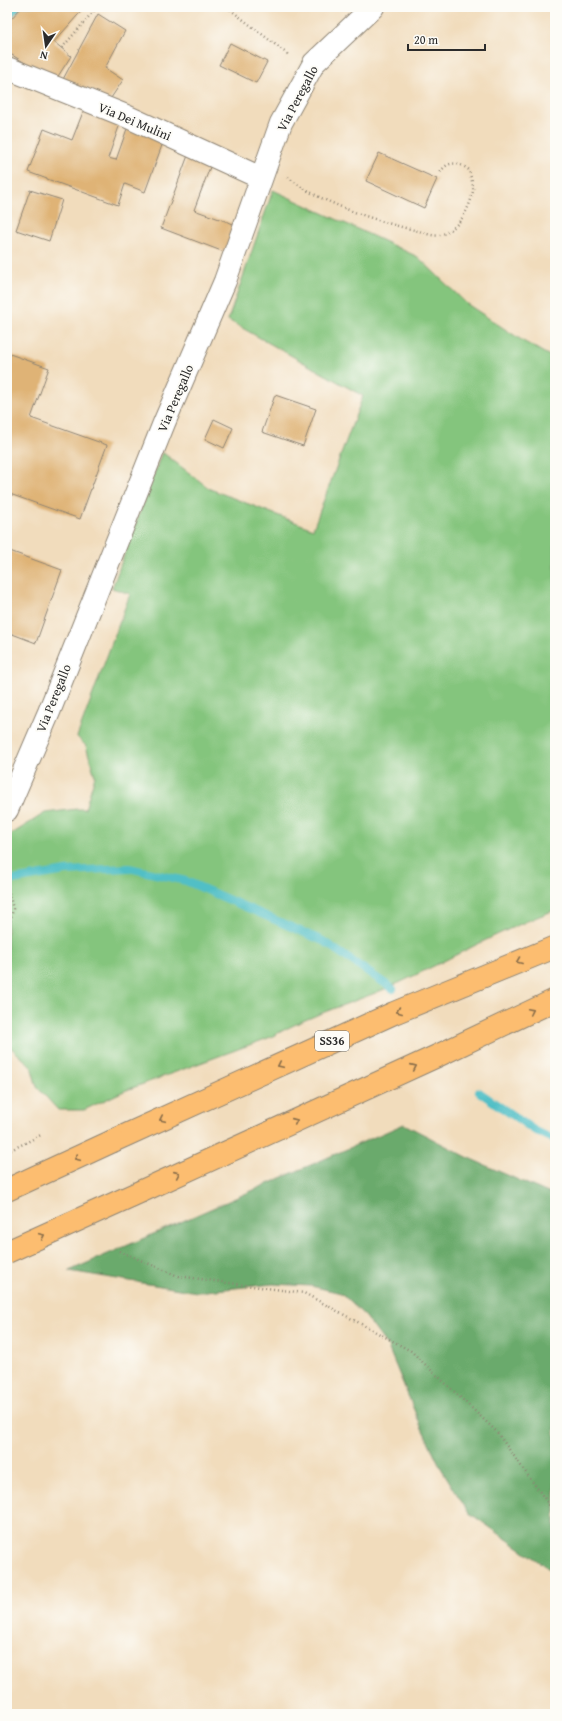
<svg xmlns="http://www.w3.org/2000/svg" width="562" height="1721" viewBox="0 0 562 1721" font-family="'Gentium Book Plus',serif">
	<style>
		.green { fill: #84c57d; stroke: #587854 }
		.forest { fill: #6baa6c; stroke: #4b6a4c }
		.lines { fill: none; stroke-linecap: round; stroke-linejoin: round }
		.stream { stroke: #51bfc6; stroke-width: 8 }
		.river { stroke: #51bfc6; stroke-width: 46 }
		.building { fill: #dfb376 }
		.minor-casing { stroke: #8e8474; stroke-width: 24 }
		.highway-casing { stroke: #8e8474; stroke-width: 24 }
		.path { stroke: #8e8474; stroke-width: 2.5; stroke-dasharray: 1 3; stroke-linecap: butt }
		.minor { stroke: #fff; stroke-width: 22 }
		.highway { stroke: #fcbd6f; stroke-width: 22 }
		.highway-bridge-casing { stroke: #8e8474; stroke-width: 24; stroke-linecap: butt }
		.highway-bridge { stroke: #fcbd6f; stroke-width: 22 }
		.oneway { stroke: #896d4a }
		.labels { text-anchor: middle; stroke-width: 4; stroke-linejoin: round; paint-order: stroke }
		.shield { fill: #fdfcf7; stroke: #6a6a68; stroke-width: 1 }
		.shield-label { font-size: 12px; font-weight: bold; fill: #2b2b2b }
		.street-label { font-size: 13px; fill: #2b2b2b; stroke: #fdfcf7 }
	</style>
	<rect width="100%" height="100%" fill="#fdfcf7"/>
	<filter id="ink" filterUnits="userSpaceOnUse"><feTurbulence type="fractalNoise" baseFrequency=".025" numOctaves="2"/><feDisplacementMap in="SourceGraphic" scale="8" xChannelSelector="R" yChannelSelector="G"/><feConvolveMatrix kernelMatrix="1 2 1 2 8 2 1 2 1" color-interpolation-filters="sRGB"/></filter>
	<filter id="wash" filterUnits="userSpaceOnUse"><feTurbulence type="fractalNoise" baseFrequency=".012" numOctaves="4" result="noise"/><feDisplacementMap in="SourceGraphic" scale="16" xChannelSelector="R" yChannelSelector="G"/><feGaussianBlur stdDeviation="0.9" result="paint"/><feColorMatrix in="noise" values="0 0 0 0 0 0 0 0 0 0 0 0 0 0 0 0 0 1.4 0 .05"/><feComposite in="paint" operator="in"/></filter>
	<g filter="url(#wash)">
		<rect width="100%" height="100%" fill="#f1dcbc"/>
		<path class="green" d="M273,190L418,257L467,304L523,341L555,359V910C501,930 452,958 401,982C358,1002 312,1013 271,1037L124,1091L84,1110H58L37,1087L31,1066L7,1044V837L45,813L77,809H85L95,776L86,746L77,737L130,594L112,588L162,452L210,489L313,529L363,396L228,320Z"/>
		<path class="forest" d="M404,1124L471,1159L548,1193L555,1194V1573L468,1512L441,1468L419,1422L388,1347L366,1317L341,1293L311,1286L273,1284L197,1292L69,1271Z"/>
		<g class="lines">
			<g class="stream">
				<path d="M7,881L66,871L129,868L186,881L323,941L393,989"/>
				<path d="M479,1092L534,1130L555,1140"/>
			</g>
			<path class="river" d="M7,15L14,7"/>
		</g>
		<g id="blocks">
			<g class="building">
				<path d="M22,7H85L54,42L71,56L55,81L7,52V23Z"/>
				<path d="M98,14L125,31L105,68L123,80L107,104L61,83Z"/>
				<path d="M230,43L267,62L256,83L219,65Z"/>
				<path d="M85,107L121,121L108,158L116,160L129,123L165,137L145,192L125,184L118,205L28,172L44,129L72,140Z"/>
				<path d="M190,150L213,159L194,210L242,227L232,255L161,228Z"/>
				<path d="M379,153L437,179L424,208L366,181Z"/>
				<path d="M30,190L62,200L49,241L16,230Z"/>
				<path d="M7,353L49,368L31,418L107,445L80,519L7,493Z"/>
				<path d="M275,395L316,409L303,446L262,432Z"/>
				<path d="M214,419L233,428L224,448L205,439Z"/>
				<path d="M7,550L62,570L36,643L7,632Z"/>
			</g>
		</g>
	</g>
	<g filter="url(#ink)">
		<use href="#blocks" fill-opacity="0" stroke="#8e8474" stroke-width="1"/>
		<g class="lines">
			<defs>
				<g id="minor">
					<path d="M7,68L126,116L261,178"/>
					<path d="M7,810L49,712L164,423L225,281L281,123L314,63L373,7"/>
				</g>
				<g id="highway">
					<path d="M113,1141L394,1013L555,947"/>
					<path d="M142,1191L437,1056L555,1000"/>
				</g>
			</defs>
			<use href="#minor" class="minor-casing"/>
			<use href="#highway" class="highway-casing"/>
			<g class="path">
				<path d="M227,7L290,56"/>
				<path d="M62,48L97,7"/>
				<path d="M288,177C317,202 381,223 419,231C425,233 434,237 440,235C458,230 470,209 473,191C474,185 470,176 469,170C459,162 447,160 440,173"/>
				<path d="M7,885L13,909L7,937"/>
				<path d="M7,1152L41,1135"/>
				<path d="M119,1251L178,1276L304,1293L411,1351L496,1431L555,1513"/>
			</g>
			<use href="#minor" class="minor"/>
			<use href="#highway" class="highway"/>
			<defs>
				<g id="highway-bridge">
					<path d="M7,1190L113,1141"/>
					<path d="M7,1252L142,1191"/>
				</g>
			</defs>
			<use href="#highway-bridge" class="highway-bridge-casing"/>
			<use href="#highway-bridge" class="highway-bridge"/>
		</g>
		<defs><path id="oneway-chevron" d="M-2-3.5L2.5 0L-2 3.5" fill="none" stroke-width="1.6" stroke-linecap="round" stroke-linejoin="round"/></defs>
		<g class="oneway">
			<use href="#oneway-chevron" transform="translate(519 961) rotate(158)"/>
			<use href="#oneway-chevron" transform="translate(399 1011) rotate(157)"/>
			<use href="#oneway-chevron" transform="translate(531 1011) rotate(-26)"/>
			<use href="#oneway-chevron" transform="translate(280 1065) rotate(155)"/>
			<use href="#oneway-chevron" transform="translate(414 1067) rotate(-24)"/>
			<use href="#oneway-chevron" transform="translate(162 1119) rotate(155)"/>
			<use href="#oneway-chevron" transform="translate(295 1121) rotate(-24)"/>
			<use href="#oneway-chevron" transform="translate(77 1158) rotate(155)"/>
			<use href="#oneway-chevron" transform="translate(177 1174) rotate(-24)"/>
			<use href="#oneway-chevron" transform="translate(42 1236) rotate(-25)"/>
		</g>
	</g>
	<g class="labels">
		<rect class="shield" x="315" y="1031" width="34" height="20" rx="3"/>
		<g class="shield-label">
			<text x="332" y="1045">SS36</text>
		</g>
		<g class="street-label">
			<text transform="translate(297 98) rotate(-62)" y="5">Via Peregallo</text>
			<text transform="translate(135 121) rotate(23)" y="5">Via Dei Mulini</text>
			<text transform="translate(175 398) rotate(-67)" y="5">Via Peregallo</text>
			<text transform="translate(53 698) rotate(-68)" y="5">Via Peregallo</text>
		</g>
	</g>
	<rect width="562" height="1721" fill="none" stroke="#fdfcf7" stroke-width="24"/>
	<g transform="translate(46 46) rotate(193)" stroke="#fdfcf7" stroke-width="3" paint-order="stroke">
	<path d="M0-3L7 15L0 10L-7 15Z" fill="#2b2b2b"/>
	<text y="-6" font-size="11" font-weight="bold" text-anchor="middle" fill="#2b2b2b">N</text>
	</g>
	<path d="M408 44v6h77v-6" fill="none" stroke="#2b2b2b" stroke-width="2"/>
	<text x="414" y="44" font-size="12" fill="#2b2b2b" stroke="#fdfcf7" stroke-width="3" paint-order="stroke">20 m</text>
</svg>
